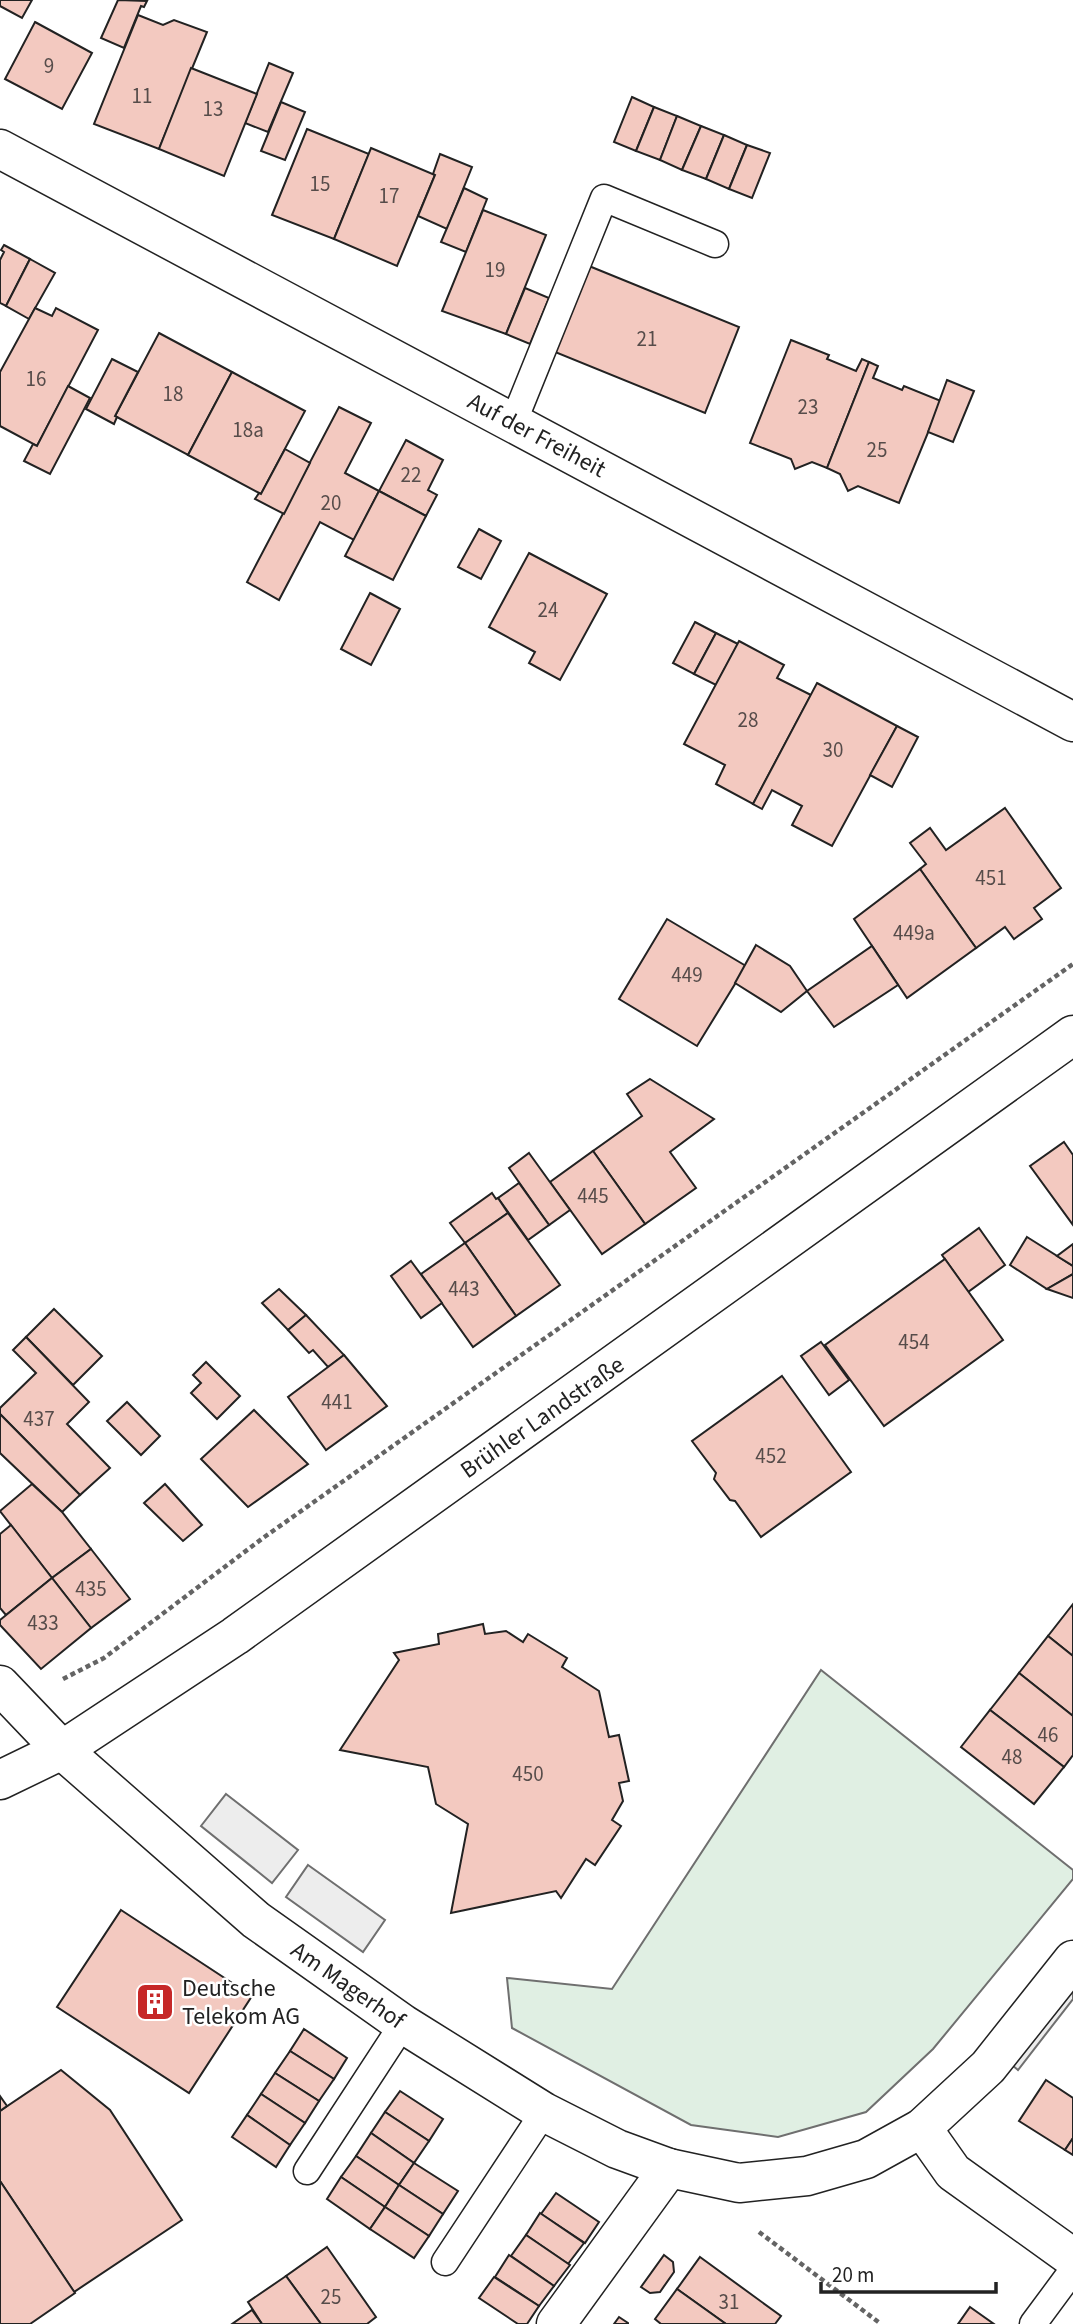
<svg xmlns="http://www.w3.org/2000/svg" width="1073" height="2324" viewBox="0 0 1073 2324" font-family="'Source Sans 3',sans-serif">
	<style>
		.green { fill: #e0efe3; stroke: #6f6f6f; stroke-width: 2 }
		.parking { fill: #ededed; stroke: #6f6f6f; stroke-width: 2 }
		.building { fill: #f3c9c0; stroke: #222; stroke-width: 2 }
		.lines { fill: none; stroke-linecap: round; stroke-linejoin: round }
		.service-casing { stroke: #222; stroke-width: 29 }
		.minor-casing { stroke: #222; stroke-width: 41 }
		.tertiary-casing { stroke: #222; stroke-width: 41 }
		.path { stroke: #646464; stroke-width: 4.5; stroke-dasharray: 5 3.5; stroke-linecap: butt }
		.service { stroke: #fff; stroke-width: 26 }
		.minor { stroke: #fff; stroke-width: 38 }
		.tertiary { stroke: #fff; stroke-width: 38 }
		.labels { text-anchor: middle; stroke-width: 5; stroke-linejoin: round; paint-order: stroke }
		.number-label { font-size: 21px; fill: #564c4a }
		.street-label { font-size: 24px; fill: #222; stroke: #fff }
		.poi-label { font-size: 24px; fill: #222; stroke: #fff; text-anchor: start }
	</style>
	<rect width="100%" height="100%" fill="#fff"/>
	<path class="green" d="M821,1670L1073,1870V1879L933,2049L866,2112L778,2137L691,2125L512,2028L507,1978L612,1989Z"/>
	<g class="parking">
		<path d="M226,1794L298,1850L272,1883L201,1826Z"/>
		<path d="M308,1865L385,1920L363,1952L286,1897Z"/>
		<path d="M1073,1974V1999L1018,2070L1006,2060Z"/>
	</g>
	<g class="building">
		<path d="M0,0H32L22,18L0,6Z"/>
		<path d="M118,0L147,1L144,7L141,6L124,48L101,38Z"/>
		<path d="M138,15L163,25L174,20L207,32L159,149L94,124Z"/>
		<path d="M35,22L92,53L62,109L5,79Z"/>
		<path d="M269,63L293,73L268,132L245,123Z"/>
		<path d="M191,68L257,94L224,176L159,149Z"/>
		<path d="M632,97L654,107L636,151L614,142Z"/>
		<path d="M281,102L305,112L285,160L261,151Z"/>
		<path d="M654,107L677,116L660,160L636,151Z"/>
		<path d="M677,116L701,126L682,170L660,160Z"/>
		<path d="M701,126L724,135L706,179L682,170Z"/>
		<path d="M307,129L369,154L334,239L272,215Z"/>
		<path d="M724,135L747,145L729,189L706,179Z"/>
		<path d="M747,145L770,153L752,198L729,189Z"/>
		<path d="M371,148L435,175L397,266L334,239Z"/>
		<path d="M440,154L472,167L447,229L418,216L435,175L433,174Z"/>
		<path d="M464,188L487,199L466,252L441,242Z"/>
		<path d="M483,210L546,235L506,334L442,311Z"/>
		<path d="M4,245L30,259L6,306L0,303V260L4,252L1,250Z"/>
		<path d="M30,259L55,273L29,319L6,306Z"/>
		<path d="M589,266L739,327L705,413L555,352Z"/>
		<path d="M525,288L549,298L530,344L506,334Z"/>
		<path d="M35,308L52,316L56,308L98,330L37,446L0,426V372Z"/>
		<path d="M159,333L232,372L188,455L115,416Z"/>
		<path d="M791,340L829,355L827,359L856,371L862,359L869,362L827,468L812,462L795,469L791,459L750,443Z"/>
		<path d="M112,359L138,372L115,416L117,417L114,424L86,409Z"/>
		<path d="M869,362L878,366L873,378L902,390L904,386L941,401L899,503L858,486L848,491L840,474L827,468Z"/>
		<path d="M232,372L305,411L261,494L188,455Z"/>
		<path d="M947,380L974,391L953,442L928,432Z"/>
		<path d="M68,386L90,398L50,474L24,461L33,444L37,446Z"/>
		<path d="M339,407L371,423L345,473L379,491L354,540L320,522L279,600L247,582Z"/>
		<path d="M406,440L443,460L428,490L437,495L426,516L379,491Z"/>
		<path d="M285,449L310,463L284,514L255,499L259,493L261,494Z"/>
		<path d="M379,491L426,516L393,580L345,556Z"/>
		<path d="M479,529L501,541L481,579L458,567Z"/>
		<path d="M529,553L607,594L560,680L529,663L535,652L489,627Z"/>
		<path d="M370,593L400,609L371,665L341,649Z"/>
		<path d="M695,622L716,633L694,674L673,663Z"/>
		<path d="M716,633L738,644L716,685L694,674Z"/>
		<path d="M739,641L784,665L777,678L811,695L753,804L716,784L725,765L684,744Z"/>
		<path d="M817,683L897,726L832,846L792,825L802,806L772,790L762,809L753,804Z"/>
		<path d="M897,726L918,737L892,787L870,775Z"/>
		<path d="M1005,808L1061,888L1034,908L1042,919L1014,939L1005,927L976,948L920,869L926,864L910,843L930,828L946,850Z"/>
		<path d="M920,869L976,948L907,998L854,919Z"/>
		<path d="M667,919L746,966L697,1046L619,999Z"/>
		<path d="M756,945L790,966L807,991L781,1012L735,983Z"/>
		<path d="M872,946L898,985L834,1027L807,991Z"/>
		<path d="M650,1079L714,1119L670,1152L696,1188L645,1224L593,1151L642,1116L627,1094Z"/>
		<path d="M1064,1142L1073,1155V1225L1030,1166Z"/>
		<path d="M593,1151L645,1224L602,1254L550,1182Z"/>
		<path d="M529,1153L570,1210L549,1225L509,1168Z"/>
		<path d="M519,1183L549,1225L528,1240L498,1198Z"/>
		<path d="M492,1193L496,1199L498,1198L508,1213L465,1243L450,1223Z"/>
		<path d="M508,1213L560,1285L516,1316L465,1243Z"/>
		<path d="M979,1228L1005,1265L968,1292L942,1255Z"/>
		<path d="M1027,1237L1073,1266V1274L1047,1289L1010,1265Z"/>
		<path d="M465,1243L516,1316L473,1347L421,1274Z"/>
		<path d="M1073,1244V1266L1057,1256Z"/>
		<path d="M945,1259L1003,1340L884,1426L825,1345Z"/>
		<path d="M411,1261L442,1303L421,1318L391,1276Z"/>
		<path d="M1073,1274V1298L1047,1289Z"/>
		<path d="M279,1289L306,1315L288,1330L262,1303Z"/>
		<path d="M54,1309L102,1356L73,1385L26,1337Z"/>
		<path d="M306,1315L344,1355L328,1367L313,1350L309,1353L288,1330Z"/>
		<path d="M26,1337L89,1402L67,1424L110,1468L80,1495L0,1414V1408L36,1373L13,1350Z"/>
		<path d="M821,1342L849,1380L829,1395L801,1356Z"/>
		<path d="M344,1355L387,1406L326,1450L288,1397Z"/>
		<path d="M206,1362L240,1396L217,1419L191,1393L201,1383L193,1375Z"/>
		<path d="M782,1376L851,1472L761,1537L735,1501L730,1500L714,1479L716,1473L692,1441Z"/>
		<path d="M127,1402L160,1436L141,1455L107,1421Z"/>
		<path d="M254,1410L308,1464L248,1507L201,1459Z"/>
		<path d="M0,1414L80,1495L62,1512L0,1453Z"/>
		<path d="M32,1484L62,1512L91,1549L52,1578L0,1511Z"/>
		<path d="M165,1484L202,1525L183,1541L144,1503Z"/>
		<path d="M11,1525L52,1578L6,1615L0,1608V1534Z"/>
		<path d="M91,1549L130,1599L91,1628L52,1578Z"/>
		<path d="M52,1578L91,1628L41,1669L0,1625V1620Z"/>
		<path d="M1073,1604V1656L1048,1636Z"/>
		<path d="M483,1624L485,1634L506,1631L523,1642L528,1634L567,1658L562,1667L599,1691L609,1737L619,1735L629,1781L619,1783L623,1801L612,1820L621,1826L595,1865L586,1859L561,1898L556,1891L451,1913L468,1824L436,1804L428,1767L340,1750L399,1660L394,1653L439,1644L438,1634Z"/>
		<path d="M1048,1636L1073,1656V1716L1019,1673Z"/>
		<path d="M1019,1673L1073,1716V1755L1064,1767L990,1710Z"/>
		<path d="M990,1710L1064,1767L1034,1804L961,1747Z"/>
		<path d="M121,1910L252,1996L189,2093L57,2007Z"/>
		<path d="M304,2029L347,2058L334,2079L290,2051Z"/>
		<path d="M290,2051L334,2079L319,2101L275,2073Z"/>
		<path d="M61,2070L110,2110L182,2220L74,2292L0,2181V2111Z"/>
		<path d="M275,2073L319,2101L305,2123L261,2094Z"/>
		<path d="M1046,2080L1073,2098V2138L1065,2150L1019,2121Z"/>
		<path d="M400,2091L443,2119L429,2141L385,2112Z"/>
		<path d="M261,2094L305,2123L290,2145L247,2115Z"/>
		<path d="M0,2096L7,2106L0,2111Z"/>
		<path d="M385,2112L429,2141L414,2163L371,2133Z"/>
		<path d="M247,2115L290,2145L276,2167L232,2137Z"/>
		<path d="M371,2133L414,2163L399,2185L356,2156Z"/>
		<path d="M1073,2138V2155L1065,2150Z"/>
		<path d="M356,2156L399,2185L385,2207L341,2177Z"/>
		<path d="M414,2163L458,2191L443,2214L399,2185Z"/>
		<path d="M341,2177L385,2207L370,2229L327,2199Z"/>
		<path d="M0,2181L75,2293L30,2324H0Z"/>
		<path d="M399,2185L443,2214L429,2236L385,2207Z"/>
		<path d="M556,2193L599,2222L585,2243L541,2214Z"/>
		<path d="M385,2207L429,2236L414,2258L370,2229Z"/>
		<path d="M540,2213L584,2243L568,2264L526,2235Z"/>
		<path d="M526,2235L570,2265L554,2286L511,2256Z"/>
		<path d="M327,2247L376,2317L367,2324H321L286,2276Z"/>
		<path d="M509,2255L554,2286L539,2306L495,2277Z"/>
		<path d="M664,2255L673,2262L674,2272L660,2292L650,2293L641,2287Z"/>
		<path d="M700,2257L781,2316L775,2324H726L677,2289Z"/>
		<path d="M286,2276L321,2324H262L248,2302Z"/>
		<path d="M494,2277L539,2306L527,2324H518L479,2298Z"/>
		<path d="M677,2289L726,2324H661L655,2319Z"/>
		<path d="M970,2307L994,2324H958Z"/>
		<path d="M252,2310L262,2324H232Z"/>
		<path d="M619,2317L628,2323V2324H614Z"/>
	</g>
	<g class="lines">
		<defs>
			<g id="service">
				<path d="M513,423L604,198L715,244"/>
				<path d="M307,2171L403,2024"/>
				<path d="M445,2262L544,2112"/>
				<path d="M1033,2324L1073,2270"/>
			</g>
			<g id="minor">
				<path d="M0,149L1073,722"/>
				<path d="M0,1685L62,1750L256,1920L403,2024L544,2112L617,2149L669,2168L739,2183L807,2176L866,2159L922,2128L988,2067L1073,1960"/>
				<path d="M922,2128L953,2172L1073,2258"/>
				<path d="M556,2324L669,2168"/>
			</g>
			<path id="tertiary" d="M0,1780L62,1750L235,1636L1073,1035"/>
		</defs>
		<use href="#service" class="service-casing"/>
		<use href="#minor" class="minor-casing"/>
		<use href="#tertiary" class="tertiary-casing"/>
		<g class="path">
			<path d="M63,1679L104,1658L263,1538L1073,964"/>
			<path d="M759,2232L881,2324"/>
		</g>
		<use href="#service" class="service"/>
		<use href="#minor" class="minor"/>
		<use href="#tertiary" class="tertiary"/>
	</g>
	<defs>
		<symbol id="building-square" viewBox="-11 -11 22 22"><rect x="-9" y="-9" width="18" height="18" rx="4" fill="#c62828" stroke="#fff"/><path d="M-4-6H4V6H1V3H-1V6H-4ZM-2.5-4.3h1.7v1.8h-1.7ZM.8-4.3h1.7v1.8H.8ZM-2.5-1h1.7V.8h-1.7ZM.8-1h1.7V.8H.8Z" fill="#fff"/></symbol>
	</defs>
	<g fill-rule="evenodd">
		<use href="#building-square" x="133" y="1980" width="44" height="44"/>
	</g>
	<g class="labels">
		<g class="number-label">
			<text x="49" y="73">9</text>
			<text x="142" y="103">11</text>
			<text x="213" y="116">13</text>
			<text x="320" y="191">15</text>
			<text x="389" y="203">17</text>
			<text x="495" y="277">19</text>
			<text x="647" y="346">21</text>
			<text x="36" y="386">16</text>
			<text x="173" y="401">18</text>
			<text x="808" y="414">23</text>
			<text x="248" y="437">18a</text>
			<text x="877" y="457">25</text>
			<text x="411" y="482">22</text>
			<text x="331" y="510">20</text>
			<text x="548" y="617">24</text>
			<text x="748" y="727">28</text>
			<text x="833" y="757">30</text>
			<text x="991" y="885">451</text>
			<text x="914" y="940">449a</text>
			<text x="687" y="982">449</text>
			<text x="593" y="1203">445</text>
			<text x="464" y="1296">443</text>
			<text x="914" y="1349">454</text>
			<text x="337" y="1409">441</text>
			<text x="39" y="1426">437</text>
			<text x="771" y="1463">452</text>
			<text x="91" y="1596">435</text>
			<text x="43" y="1630">433</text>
			<text x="1048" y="1742">46</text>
			<text x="1012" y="1764">48</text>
			<text x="528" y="1781">450</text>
			<text x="331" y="2304">25</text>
			<text x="729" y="2309">31</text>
		</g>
		<g class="street-label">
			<text transform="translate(537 435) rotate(28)" y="8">Auf der Freiheit</text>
			<text transform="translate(542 1417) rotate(-35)" y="8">Brühler Landstraße</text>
			<text transform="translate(348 1985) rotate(35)" y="8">Am Magerhof</text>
		</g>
		<g class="poi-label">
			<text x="182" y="1996">Deutsche<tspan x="182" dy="28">Telekom AG</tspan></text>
		</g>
	</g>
	<path d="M821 2282v10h175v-10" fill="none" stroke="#222222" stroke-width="3.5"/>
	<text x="832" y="2282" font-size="21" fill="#222222" stroke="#ffffff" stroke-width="5" paint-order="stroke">20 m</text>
</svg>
